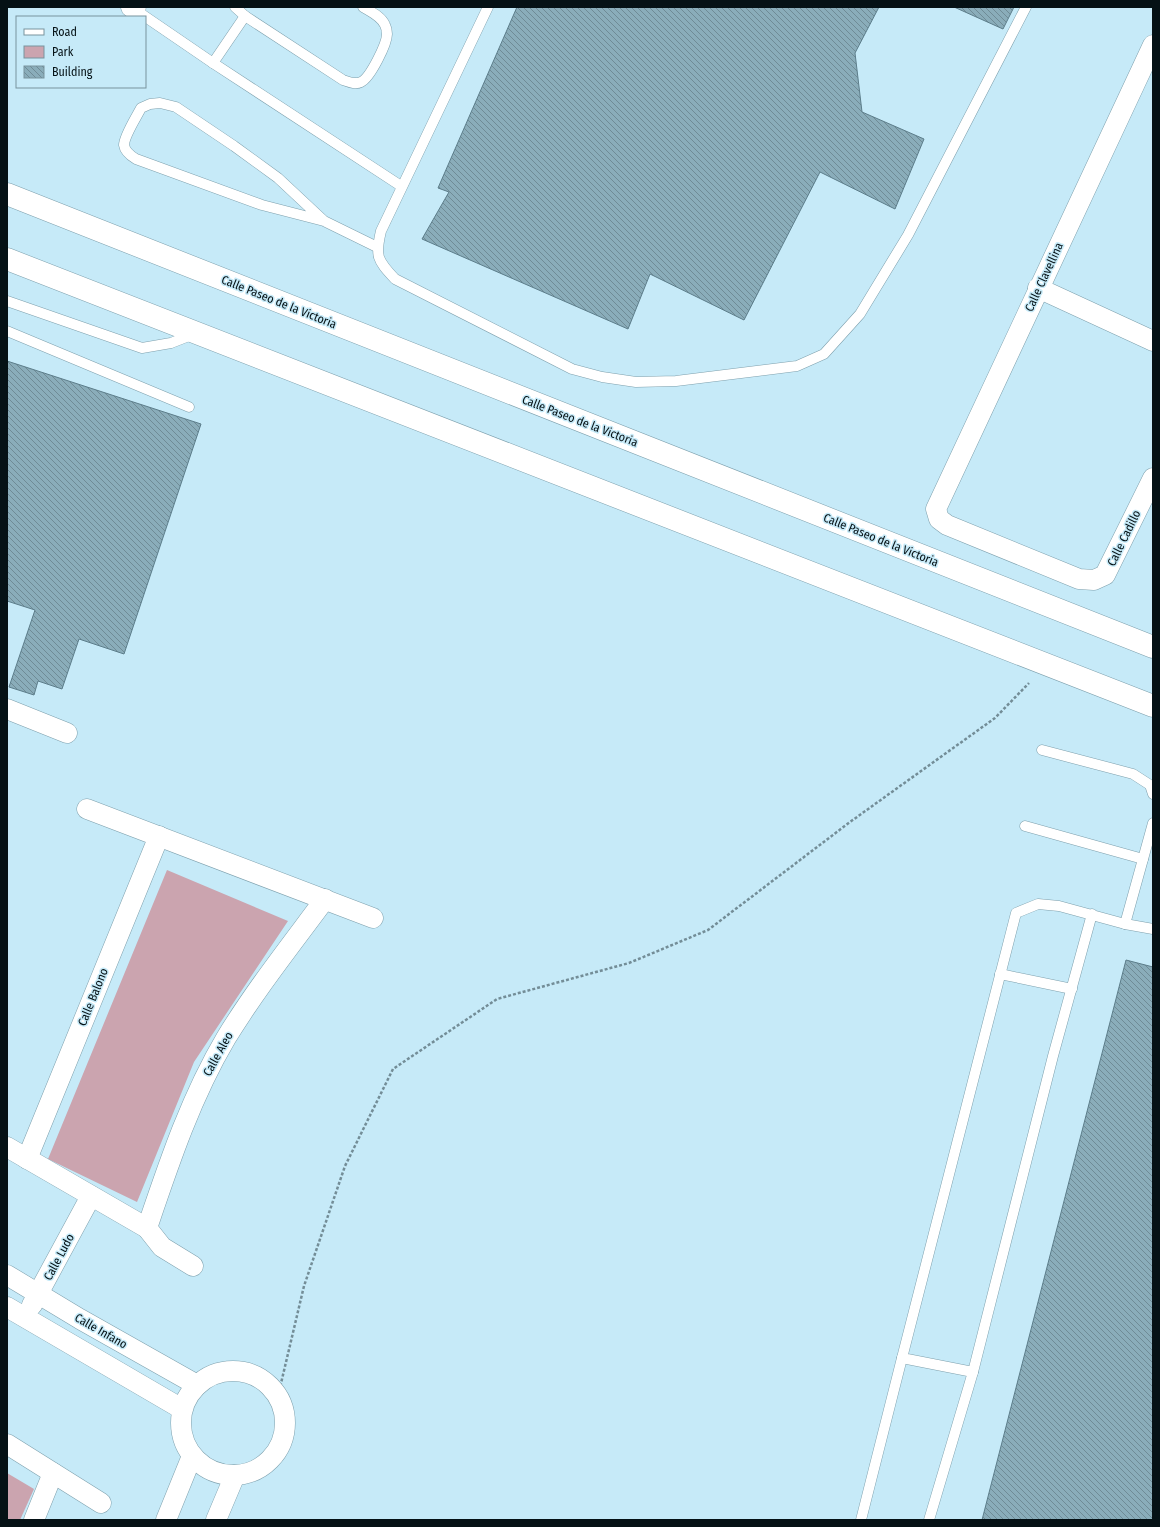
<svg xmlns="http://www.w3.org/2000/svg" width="1160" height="1527" viewBox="0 0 1160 1527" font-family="'Fira Sans Condensed',sans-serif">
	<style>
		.park { fill: #cba4af }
		.building { fill: url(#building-back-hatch); stroke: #5c7d8a }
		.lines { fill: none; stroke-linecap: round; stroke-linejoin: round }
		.lane-casing { stroke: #7ea0ad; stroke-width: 11 }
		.street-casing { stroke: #7ea0ad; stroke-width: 21 }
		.primary-casing { stroke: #7ea0ad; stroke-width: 23 }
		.path { stroke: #738d97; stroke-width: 2.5; stroke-dasharray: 3 2; stroke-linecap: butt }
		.lane { stroke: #fff; stroke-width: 10 }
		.street { stroke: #fff; stroke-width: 20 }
		.primary { stroke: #fff; stroke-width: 22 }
		.labels { text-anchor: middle; stroke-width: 3; stroke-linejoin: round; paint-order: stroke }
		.street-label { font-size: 12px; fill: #051115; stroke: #c6eaf8 }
	</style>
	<defs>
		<pattern id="building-back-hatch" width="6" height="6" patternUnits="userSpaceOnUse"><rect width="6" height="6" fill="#8aadba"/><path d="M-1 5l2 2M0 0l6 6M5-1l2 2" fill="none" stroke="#6f8b96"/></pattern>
	</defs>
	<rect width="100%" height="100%" fill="#c6eaf8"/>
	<g class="park">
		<path d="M167,870L288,921L194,1062L137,1202L48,1159Z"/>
		<path d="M7,1473L34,1489L20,1520H7Z"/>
	</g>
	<g class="building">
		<path d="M517,7H879L855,53L862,112L924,139L895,209L820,172L744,320L650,274L628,329L422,239L449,192L438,188Z"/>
		<path d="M954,7H1014L1003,29Z"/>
		<path d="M7,361L201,424L124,654L79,639L62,689L38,681L34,695L9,687L35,610L7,601Z"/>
		<path d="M1126,960L1153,967V1520H982Z"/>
	</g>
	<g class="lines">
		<defs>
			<g id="lane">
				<path d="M235,7L245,16L343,80C349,82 355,85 361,82C370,78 387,44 387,34C387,31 386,27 385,25C381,16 371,12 363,7"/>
				<path d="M488,7L381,231C375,256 377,260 395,279L572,369L602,377L636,382L676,381L797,366L824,354L860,314L908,235L1026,7"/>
				<path d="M134,9L213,63L401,186"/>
				<path d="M213,63L245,16"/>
				<path d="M324,221L278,178L234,146L176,107L160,103L150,104L141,108C137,116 124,136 124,145C125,152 131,156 136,159L262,205L324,221L377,247"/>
				<path d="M7,301L142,348L171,343L194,334"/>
				<path d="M7,331L189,407"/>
				<path d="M1042,750L1133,774L1150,785L1153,794"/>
				<path d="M1025,826L1143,859"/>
				<path d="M1092,914L1053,1056L973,1372L902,1358L1016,913L1038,904L1059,906L1125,924L1153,929"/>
				<path d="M1125,924L1153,823"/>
				<path d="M1000,974L1072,989"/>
				<path d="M861,1520L902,1358"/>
				<path d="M929,1520L973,1372"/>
			</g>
			<g id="street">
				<path d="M131,7L134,9L136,7"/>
				<path d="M1153,45L936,509L939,519L947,525L1079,579L1094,580L1105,575L1153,478"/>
				<path d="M1038,288L1153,341"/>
				<path d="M7,709L67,733"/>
				<path d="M87,809L373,918"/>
				<path d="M7,1147L147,1228L162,1247L193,1266"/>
				<path d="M27,1159L159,836"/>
				<path d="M147,1228C169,1163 191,1097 226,1038C256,989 291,945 325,899"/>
				<path d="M7,1275L80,1319L197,1385"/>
				<path d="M32,1305L91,1196"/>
				<path d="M7,1307L182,1409"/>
				<circle cx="233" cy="1423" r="52"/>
				<path d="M7,1444L101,1503"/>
				<path d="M34,1520L53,1473"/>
				<path d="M166,1520L192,1456"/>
				<path d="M216,1520L235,1475"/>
			</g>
			<g id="primary">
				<path d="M7,194L1153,647"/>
				<path d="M7,259L1153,706"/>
			</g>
		</defs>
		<use href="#lane" class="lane-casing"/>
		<use href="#street" class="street-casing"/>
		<use href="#primary" class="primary-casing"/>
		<path class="path" d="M278,1396L304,1286L345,1166L393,1069L497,999L629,963L708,930L850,822L995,718L1029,683"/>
		<use href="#lane" class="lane"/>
		<use href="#street" class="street"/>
		<use href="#primary" class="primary"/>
	</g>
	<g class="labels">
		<g class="street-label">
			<text transform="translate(1044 277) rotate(-65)" y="4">Calle Clavellina</text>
			<text transform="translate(279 302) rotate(22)" y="4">Calle Paseo de la Victoria</text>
			<text transform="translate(580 421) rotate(21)" y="4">Calle Paseo de la Victoria</text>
			<text transform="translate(1124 538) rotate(-64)" y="4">Calle Cadillo</text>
			<text transform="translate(881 540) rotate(22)" y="4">Calle Paseo de la Victoria</text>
			<text transform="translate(93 997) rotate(-68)" y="4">Calle Balono</text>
			<text transform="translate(218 1054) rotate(-61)" y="4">Calle Aleo</text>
			<text transform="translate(59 1257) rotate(-62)" y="4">Calle Ludo</text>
			<text transform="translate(101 1331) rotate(30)" y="4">Calle Infano</text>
		</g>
	</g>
	<rect width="1160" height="1527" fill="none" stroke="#051115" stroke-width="16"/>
	<rect x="16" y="16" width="130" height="72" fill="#c6eaf8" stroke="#79939d"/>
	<rect x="24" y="29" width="20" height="6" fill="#ffffff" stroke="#79939d"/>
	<text x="52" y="36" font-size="12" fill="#051115">Road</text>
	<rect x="24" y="46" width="20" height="12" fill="#cba4af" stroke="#79939d"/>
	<text x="52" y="56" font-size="12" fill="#051115">Park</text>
	<rect x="24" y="66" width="20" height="12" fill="url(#building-back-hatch)" stroke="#79939d"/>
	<text x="52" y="76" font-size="12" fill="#051115">Building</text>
</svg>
